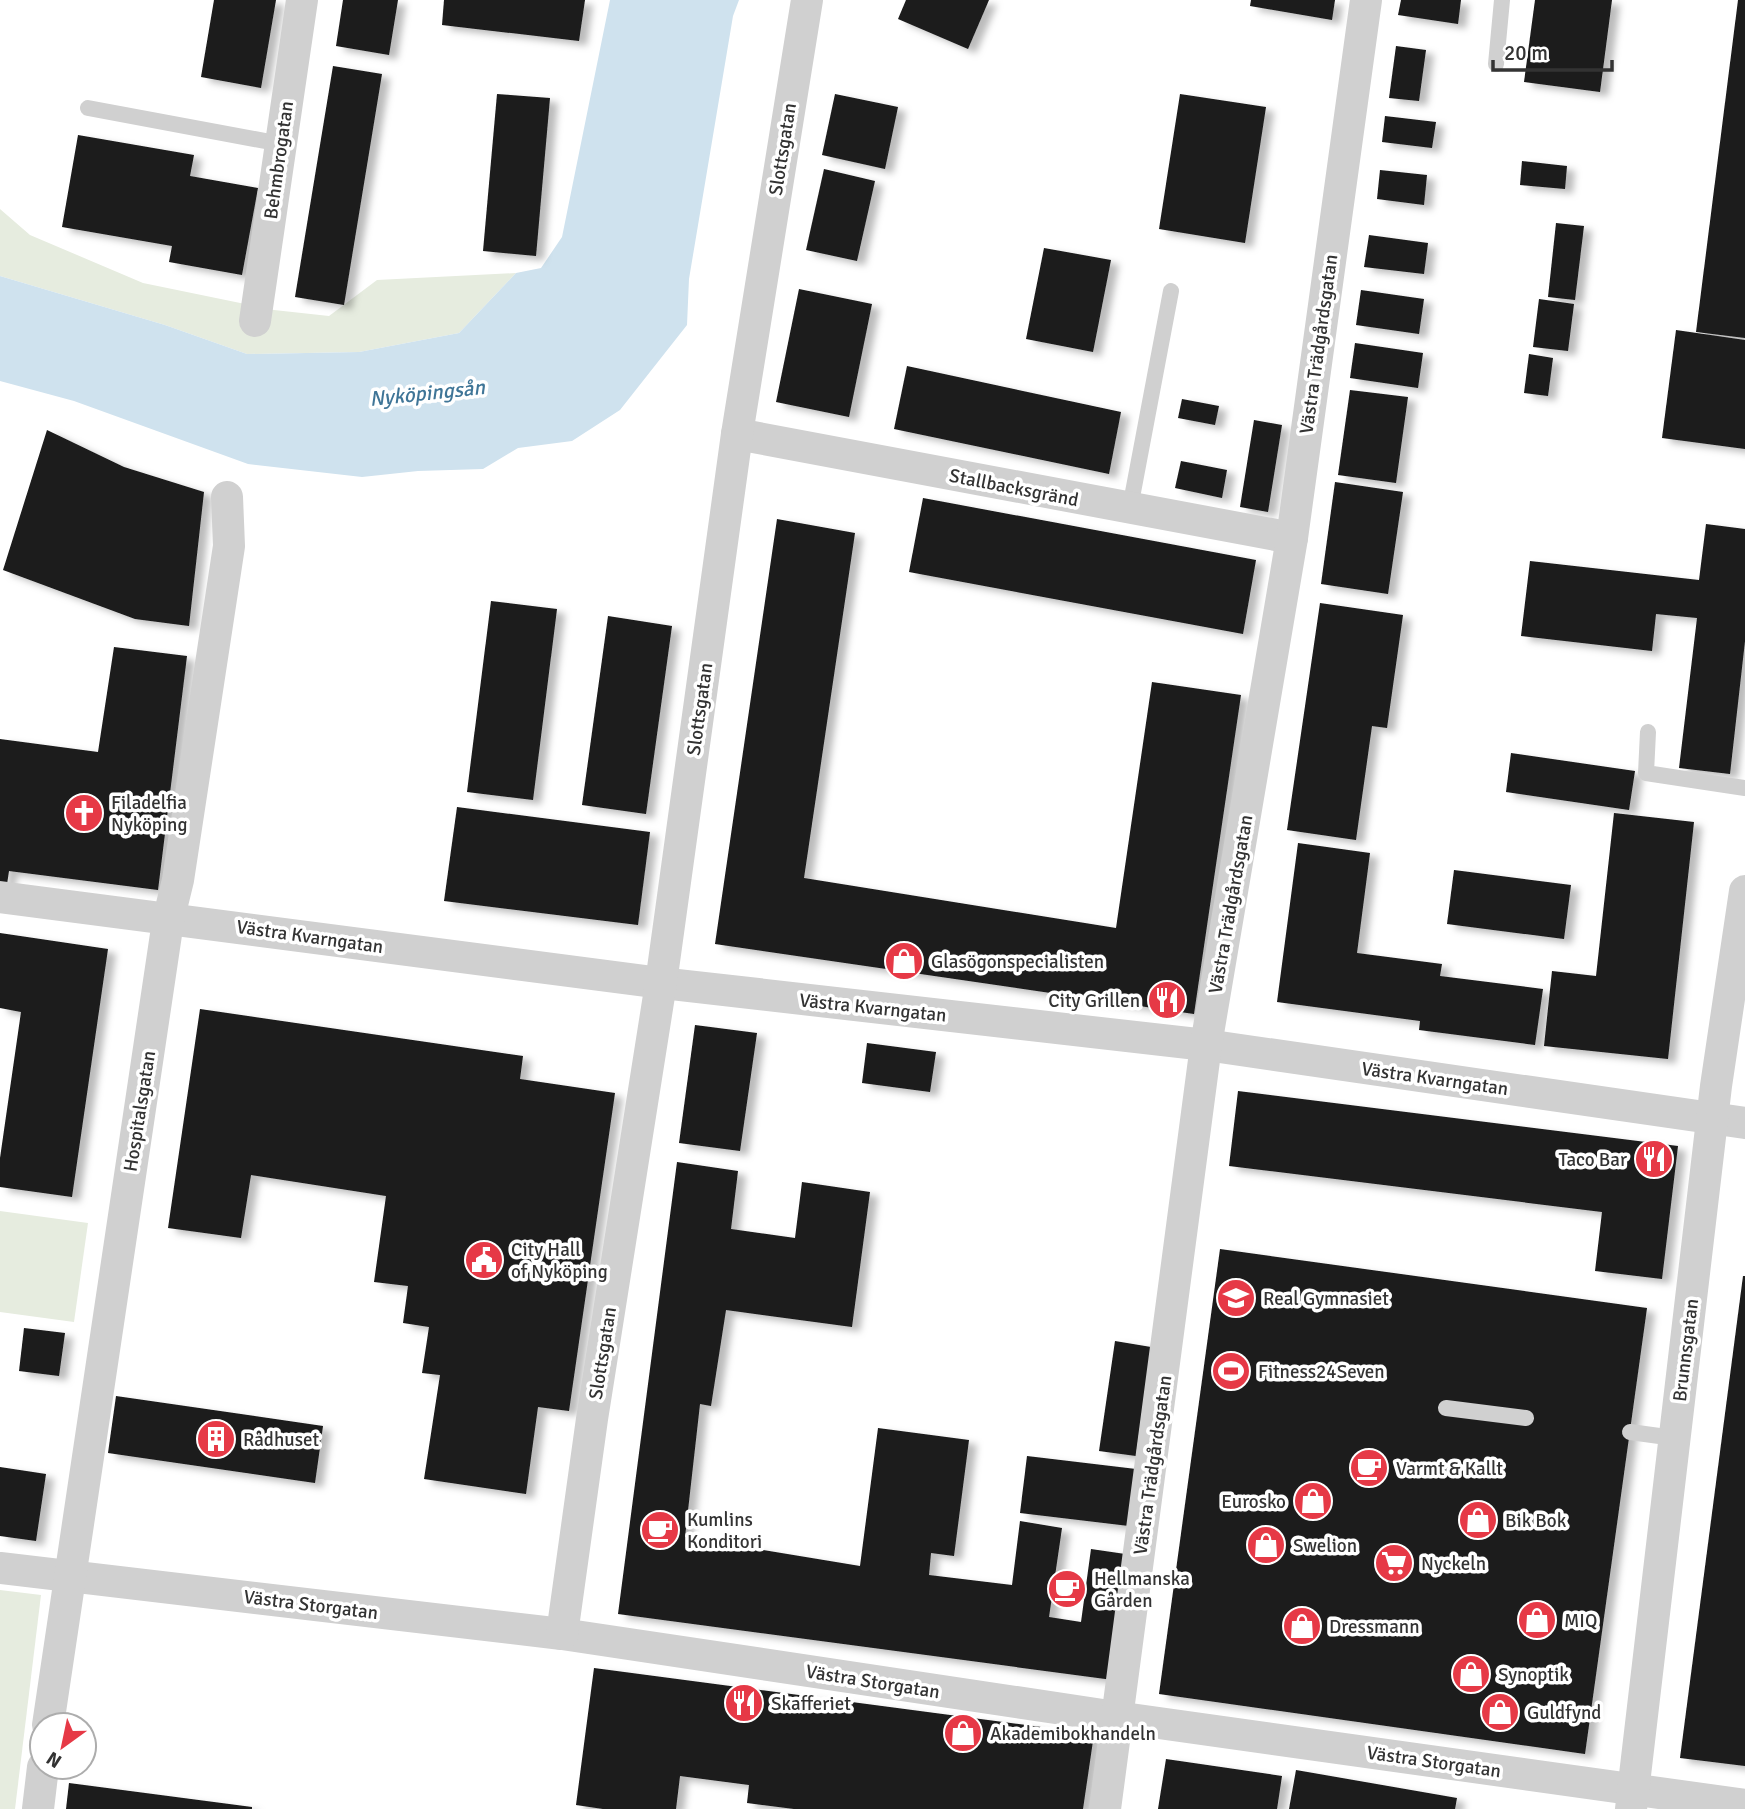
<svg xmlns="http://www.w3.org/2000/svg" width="1745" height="1809" viewBox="0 0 1745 1809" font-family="Signika,sans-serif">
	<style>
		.green { fill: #e6ecdf }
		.water { fill: #cfe2ee }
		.building { fill: #1a1a1a; filter: url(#shadow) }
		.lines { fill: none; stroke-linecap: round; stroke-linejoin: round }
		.lane { stroke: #d0d0d0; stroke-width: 16 }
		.street { stroke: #d0d0d0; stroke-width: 32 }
		.labels { text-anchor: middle; stroke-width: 7; stroke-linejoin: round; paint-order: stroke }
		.street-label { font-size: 19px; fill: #333; stroke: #fff }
		.poi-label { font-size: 19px; fill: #333; stroke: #fff; text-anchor: start }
		.water-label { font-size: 21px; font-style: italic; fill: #3f7597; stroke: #fff }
	</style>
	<defs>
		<filter id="shadow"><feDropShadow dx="8" dy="4.5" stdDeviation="3.5" flood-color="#0004"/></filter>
	</defs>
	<rect width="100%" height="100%" fill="#fff"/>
	<g class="green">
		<path d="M0,209L30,235L143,283L274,310L329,316L377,280L516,273L459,333L359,352L247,354L165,325L0,276Z"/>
		<path d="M0,1211L88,1223L74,1322L0,1312Z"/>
		<path d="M0,1590L41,1595L15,1809H0Z"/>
	</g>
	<path class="water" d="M610,0H739L733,16L689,279L687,325L620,410L572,441L518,448L483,469L418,471L362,477L248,464L74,401L0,381V276L165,325L247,354L359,352L459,333L516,273L541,268L562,237Z"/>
	<g class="building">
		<path d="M214,0H276L261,88L201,77Z"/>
		<path d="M343,0H398L389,55L336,46Z"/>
		<path d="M444,0H585L579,41L442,25Z"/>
		<path d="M906,0H989L968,49L898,19Z"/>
		<path d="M1251,0H1335L1332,20L1250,6Z"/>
		<path d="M1401,0H1461L1458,24L1398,15Z"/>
		<path d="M1535,0H1612L1600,92L1524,82Z"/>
		<path d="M1738,0H1745V338L1696,332Z"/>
		<path d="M1396,46L1426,50L1419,101L1389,98Z"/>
		<path d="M333,66L382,74L344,305L295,297Z"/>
		<path d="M497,94L550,98L536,256L483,251Z"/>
		<path d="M835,94L898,107L885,169L822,155Z"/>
		<path d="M1180,94L1266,107L1245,243L1159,229Z"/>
		<path d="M1385,116L1436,122L1432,148L1382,142Z"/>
		<path d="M78,135L194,155L190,176L258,188L242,275L169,262L172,246L62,227Z"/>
		<path d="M1522,161L1567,166L1565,189L1520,185Z"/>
		<path d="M824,169L875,181L857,261L806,250Z"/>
		<path d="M1380,170L1427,175L1424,205L1377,199Z"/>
		<path d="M1556,223L1584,226L1575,300L1548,297Z"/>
		<path d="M1369,235L1428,243L1424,274L1364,267Z"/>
		<path d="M1044,248L1111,260L1093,352L1026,339Z"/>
		<path d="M799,289L872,304L849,417L776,402Z"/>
		<path d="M1361,290L1424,299L1419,334L1356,325Z"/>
		<path d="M1539,299L1574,304L1568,351L1533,347Z"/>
		<path d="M1676,330L1745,340V449L1662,438Z"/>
		<path d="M1355,343L1423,353L1418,388L1350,378Z"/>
		<path d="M1529,354L1553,358L1548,396L1524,393Z"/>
		<path d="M907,366L1121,412L1109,474L894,429Z"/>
		<path d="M1350,390L1408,397L1396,483L1338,475Z"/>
		<path d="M1182,399L1219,406L1215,425L1178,418Z"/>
		<path d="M1254,420L1282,425L1268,512L1240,507Z"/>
		<path d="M47,430L124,467L204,492L189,626L135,619L3,570Z"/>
		<path d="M1181,461L1227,470L1222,498L1175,488Z"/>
		<path d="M1335,482L1403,492L1388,594L1321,584Z"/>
		<path d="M923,498L1256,560L1243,634L909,572Z"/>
		<path d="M777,519L855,533L804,878L1116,928L1152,682L1241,695L1194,1014L715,944Z"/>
		<path d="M1706,524L1745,529V641L1730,774L1679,768L1697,618L1656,614L1652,651L1521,636L1530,561L1699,580Z"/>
		<path d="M491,601L557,609L533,800L467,792Z"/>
		<path d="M1320,603L1403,615L1387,728L1372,726L1356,840L1287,830Z"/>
		<path d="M608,616L672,626L646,814L582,805Z"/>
		<path d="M114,647L187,656L158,890L9,871L6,891L0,890V739L98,752Z"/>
		<path d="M1511,753L1635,771L1629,810L1506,792Z"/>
		<path d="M457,807L650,832L638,925L444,901Z"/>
		<path d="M1614,813L1694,822L1668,1059L1544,1046L1552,971L1596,976Z"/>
		<path d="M1298,843L1370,853L1357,953L1442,964L1440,976L1543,989L1535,1045L1419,1030L1420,1021L1277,1002Z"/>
		<path d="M1454,870L1571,885L1564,939L1447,924Z"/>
		<path d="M0,933L108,949L72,1197L0,1187V1158L21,1012L0,1008Z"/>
		<path d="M200,1009L523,1056L520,1079L615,1093L569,1411L538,1407L526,1494L424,1479L440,1375L422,1373L429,1327L403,1323L408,1286L374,1282L386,1196L251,1175L241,1238L168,1228Z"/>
		<path d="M695,1025L757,1033L740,1151L679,1143Z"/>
		<path d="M867,1043L936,1052L930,1092L862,1083Z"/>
		<path d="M1238,1091L1678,1146L1662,1279L1595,1271L1602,1212L1229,1166Z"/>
		<path d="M677,1162L738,1171L731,1229L795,1238L802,1182L870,1192L852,1327L726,1310L711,1406L700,1404L685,1537L860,1566L878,1428L969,1440L954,1556L931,1553L929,1575L1012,1585L1020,1521L1062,1528L1049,1617L1081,1622L1091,1549L1132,1555L1113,1680L618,1614Z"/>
		<path d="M1220,1249L1647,1308L1585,1754L1159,1694Z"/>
		<path d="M1743,1276H1745V1766L1680,1758Z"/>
		<path d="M24,1328L65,1333L59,1376L19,1371Z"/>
		<path d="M1115,1341L1151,1347L1136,1456L1099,1451Z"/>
		<path d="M116,1396L323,1426L315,1483L108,1453Z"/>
		<path d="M1027,1456L1136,1469L1129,1526L1020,1513Z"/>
		<path d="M0,1467L46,1474L36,1541L0,1536Z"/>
		<path d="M594,1668L1094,1734L1083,1809H794L747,1803L749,1785L680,1776L676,1809H603L576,1805Z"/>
		<path d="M1166,1759L1282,1776L1277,1809H1158Z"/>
		<path d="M1296,1770L1457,1798L1455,1809H1289Z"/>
		<path d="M69,1783L252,1807V1809H66Z"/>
	</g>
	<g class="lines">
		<g class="lane">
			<path d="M1496,64L1502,0"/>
			<path d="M88,108L281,144"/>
			<path d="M1130,508L1171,291"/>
			<path d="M1648,732L1646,773L1745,788"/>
			<path d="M1446,1408L1526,1418"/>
			<path d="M1630,1432L1674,1438"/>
		</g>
		<g class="street">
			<path d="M255,321L302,0"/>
			<path d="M737,434L1292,538"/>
			<path d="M0,897L661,983L1206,1045L1745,1123"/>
			<path d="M0,1568L562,1634L1116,1717L1745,1805"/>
			<path d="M562,1634L592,1419L661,983L737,434L807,0"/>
			<path d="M48,1725L168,921L178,880L229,546L227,497"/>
			<path d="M38,1809L43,1767"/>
			<path d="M1105,1809L1206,1045L1292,538L1366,0"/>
			<path d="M1631,1809L1716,1086L1745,891"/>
		</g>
	</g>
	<defs>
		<symbol id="church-disc" viewBox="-11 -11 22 22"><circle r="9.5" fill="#e63946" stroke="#fff"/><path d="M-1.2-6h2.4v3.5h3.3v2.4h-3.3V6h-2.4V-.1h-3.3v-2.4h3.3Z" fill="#fff"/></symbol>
		<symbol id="shop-disc" viewBox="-11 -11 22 22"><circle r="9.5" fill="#e63946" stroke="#fff"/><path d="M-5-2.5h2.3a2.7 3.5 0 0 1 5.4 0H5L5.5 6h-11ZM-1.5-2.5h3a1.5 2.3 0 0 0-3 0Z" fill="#fff"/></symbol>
		<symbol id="restaurant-disc" viewBox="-11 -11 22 22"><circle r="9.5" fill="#e63946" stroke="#fff"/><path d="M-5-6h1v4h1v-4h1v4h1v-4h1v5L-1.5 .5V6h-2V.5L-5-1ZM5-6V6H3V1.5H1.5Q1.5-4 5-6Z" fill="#fff"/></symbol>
		<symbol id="civic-disc" viewBox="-11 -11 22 22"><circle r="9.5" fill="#e63946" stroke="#fff"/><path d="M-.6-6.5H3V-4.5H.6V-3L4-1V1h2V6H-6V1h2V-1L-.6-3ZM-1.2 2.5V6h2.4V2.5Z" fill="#fff"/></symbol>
		<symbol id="school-disc" viewBox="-11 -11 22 22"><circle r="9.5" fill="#e63946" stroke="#fff"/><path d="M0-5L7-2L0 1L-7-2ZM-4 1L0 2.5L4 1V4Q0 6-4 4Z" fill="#fff"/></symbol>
		<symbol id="stadium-disc" viewBox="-11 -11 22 22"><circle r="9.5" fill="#e63946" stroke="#fff"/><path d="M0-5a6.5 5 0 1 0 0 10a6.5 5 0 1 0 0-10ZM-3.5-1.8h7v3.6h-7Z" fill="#fff"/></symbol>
		<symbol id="building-disc" viewBox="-11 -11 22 22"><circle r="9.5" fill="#e63946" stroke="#fff"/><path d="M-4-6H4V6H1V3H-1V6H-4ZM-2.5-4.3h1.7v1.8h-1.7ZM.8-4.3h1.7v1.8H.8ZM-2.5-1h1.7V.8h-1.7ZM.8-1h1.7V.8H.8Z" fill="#fff"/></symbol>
		<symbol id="cafe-disc" viewBox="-11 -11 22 22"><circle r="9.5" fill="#e63946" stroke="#fff"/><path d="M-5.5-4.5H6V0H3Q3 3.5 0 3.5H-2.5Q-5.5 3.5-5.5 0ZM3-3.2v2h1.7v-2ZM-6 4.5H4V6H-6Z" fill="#fff"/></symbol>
		<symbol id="supermarket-disc" viewBox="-11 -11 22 22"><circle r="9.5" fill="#e63946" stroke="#fff"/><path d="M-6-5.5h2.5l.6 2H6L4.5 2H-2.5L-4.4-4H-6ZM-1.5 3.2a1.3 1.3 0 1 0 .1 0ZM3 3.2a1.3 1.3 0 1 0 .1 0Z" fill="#fff"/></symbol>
	</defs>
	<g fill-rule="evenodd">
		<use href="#church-disc" x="62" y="791" width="44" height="44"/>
		<use href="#shop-disc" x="882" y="939" width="44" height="44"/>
		<use href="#restaurant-disc" x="1145" y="978" width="44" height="44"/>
		<use href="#restaurant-disc" x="1632" y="1137" width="44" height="44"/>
		<use href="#civic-disc" x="462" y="1238" width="44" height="44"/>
		<use href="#school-disc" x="1214" y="1276" width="44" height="44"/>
		<use href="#stadium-disc" x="1209" y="1349" width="44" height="44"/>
		<use href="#building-disc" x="194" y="1417" width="44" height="44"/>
		<use href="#cafe-disc" x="1347" y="1446" width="44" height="44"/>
		<use href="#shop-disc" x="1291" y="1479" width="44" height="44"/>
		<use href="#shop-disc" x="1456" y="1498" width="44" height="44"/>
		<use href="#cafe-disc" x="638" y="1508" width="44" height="44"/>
		<use href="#shop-disc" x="1244" y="1523" width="44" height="44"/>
		<use href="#supermarket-disc" x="1372" y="1541" width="44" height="44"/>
		<use href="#cafe-disc" x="1045" y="1567" width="44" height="44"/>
		<use href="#shop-disc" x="1515" y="1598" width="44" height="44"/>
		<use href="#shop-disc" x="1280" y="1604" width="44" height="44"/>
		<use href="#shop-disc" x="1449" y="1652" width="44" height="44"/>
		<use href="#restaurant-disc" x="722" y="1681" width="44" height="44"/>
		<use href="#shop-disc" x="1478" y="1690" width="44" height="44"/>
		<use href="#shop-disc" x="941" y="1711" width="44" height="44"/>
	</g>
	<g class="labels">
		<g class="street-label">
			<text transform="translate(782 149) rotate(-81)" y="7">Slottsgatan</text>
			<text transform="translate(278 160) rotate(-82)" y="7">Behmbrogatan</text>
			<text transform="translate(1318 344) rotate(-82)" y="7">Västra Trädgårdsgatan</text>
			<text transform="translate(1014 487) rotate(11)" y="7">Stallbacksgränd</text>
			<text transform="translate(699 709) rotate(-82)" y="7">Slottsgatan</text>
			<text transform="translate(1230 904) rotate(-80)" y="7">Västra Trädgårdsgatan</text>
			<text transform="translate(310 936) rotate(8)" y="7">Västra Kvarngatan</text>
			<text transform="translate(873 1007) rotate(6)" y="7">Västra Kvarngatan</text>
			<text transform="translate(1435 1078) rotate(8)" y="7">Västra Kvarngatan</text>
			<text transform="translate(139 1111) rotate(-81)" y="7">Hospitalsgatan</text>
			<text transform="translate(1685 1350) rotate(-83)" y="7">Brunnsgatan</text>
			<text transform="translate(602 1353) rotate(-81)" y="7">Slottsgatan</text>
			<text transform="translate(1152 1465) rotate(-82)" y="7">Västra Trädgårdsgatan</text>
			<text transform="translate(311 1604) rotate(7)" y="7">Västra Storgatan</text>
			<text transform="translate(873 1681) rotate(9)" y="7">Västra Storgatan</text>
			<text transform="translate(1434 1761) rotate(8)" y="7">Västra Storgatan</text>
		</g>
		<g class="poi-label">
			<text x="111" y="809">Filadelfia<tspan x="111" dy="22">Nyköping</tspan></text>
			<text x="931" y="968">Glasögonspecialisten</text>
			<text x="1140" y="1007" text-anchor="end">City Grillen</text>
			<text x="1627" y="1166" text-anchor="end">Taco Bar</text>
			<text x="511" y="1256">City Hall<tspan x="511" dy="22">of Nyköping</tspan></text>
			<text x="1263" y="1305">Real Gymnasiet</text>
			<text x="1258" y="1378">Fitness24Seven</text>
			<text x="243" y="1446">Rådhuset</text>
			<text x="1396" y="1475">Varmt &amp; Kallt</text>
			<text x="1286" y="1508" text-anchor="end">Eurosko</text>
			<text x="687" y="1526">Kumlins<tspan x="687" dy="22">Konditori</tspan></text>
			<text x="1505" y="1527">Bik Bok</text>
			<text x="1293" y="1552">Swelion</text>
			<text x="1421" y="1570">Nyckeln</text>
			<text x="1094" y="1585">Hellmanska<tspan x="1094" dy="22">Gården</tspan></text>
			<text x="1564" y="1627">MIQ</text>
			<text x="1329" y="1633">Dressmann</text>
			<text x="1498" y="1681">Synoptik</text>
			<text x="771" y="1710">Skafferiet</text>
			<text x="1527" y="1719">Guldfynd</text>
			<text x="990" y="1740">Akademibokhandeln</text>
		</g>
		<g class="water-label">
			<text transform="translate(427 393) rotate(-6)" y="7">Nyköpingsån</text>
		</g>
	</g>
	<g transform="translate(63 1746) rotate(213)"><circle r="33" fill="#ffffff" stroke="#adadad" stroke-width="2"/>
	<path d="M0-5L12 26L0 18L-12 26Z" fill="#e63946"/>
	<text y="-10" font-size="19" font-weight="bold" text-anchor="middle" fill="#333333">N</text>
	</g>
	<path d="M1493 60v10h119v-10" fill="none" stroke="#333333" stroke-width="3.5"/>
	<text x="1504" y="60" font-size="21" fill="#333333" stroke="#ffffff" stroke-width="5" paint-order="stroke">20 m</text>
</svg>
